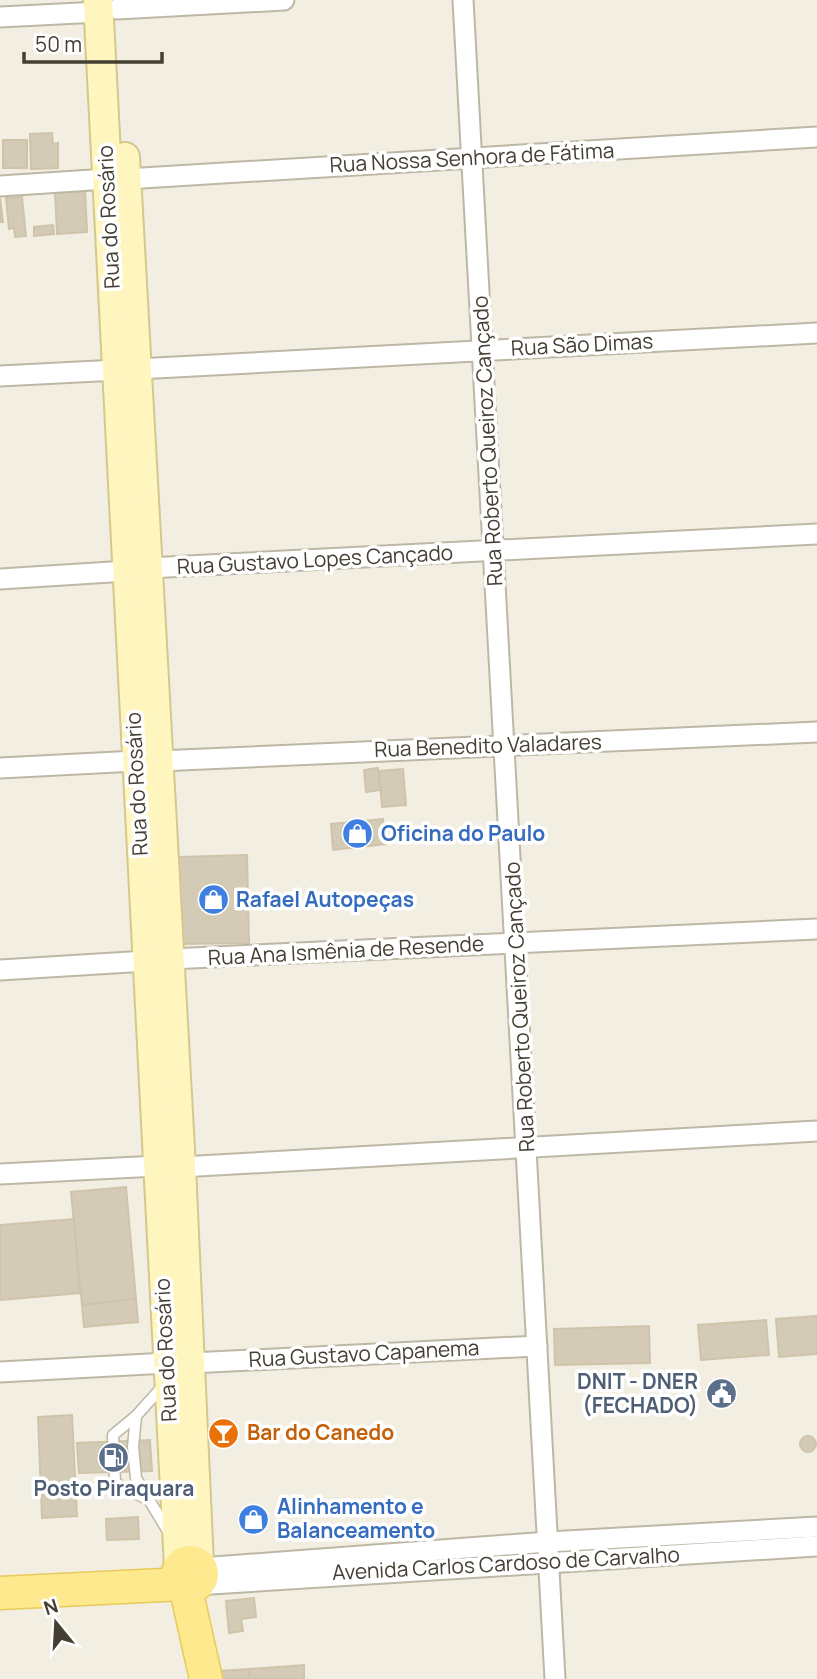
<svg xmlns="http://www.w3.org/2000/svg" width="817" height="1679" viewBox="0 0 817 1679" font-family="Manrope,sans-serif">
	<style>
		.building { fill: #d4cbb7; stroke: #cfc4aa; stroke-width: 2 }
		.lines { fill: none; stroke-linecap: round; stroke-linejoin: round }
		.lane-casing { stroke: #bdb7a5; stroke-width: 13 }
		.street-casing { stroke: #bdb7a5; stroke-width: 23 }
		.secondary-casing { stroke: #d4c88f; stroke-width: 32 }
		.primary-casing { stroke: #e8ca5a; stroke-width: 35 }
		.lane { stroke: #fff; stroke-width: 10 }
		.street { stroke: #fff; stroke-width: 19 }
		.secondary { stroke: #fff5bf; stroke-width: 28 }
		.primary { stroke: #ffe98e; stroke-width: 32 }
		.labels { text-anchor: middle; stroke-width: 7; stroke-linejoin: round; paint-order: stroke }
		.street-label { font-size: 21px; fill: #443e33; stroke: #fff }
		.shop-label { font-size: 21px; font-weight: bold; fill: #366cbe; stroke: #fff; text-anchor: start }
		.service-label { font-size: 21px; font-weight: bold; fill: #4e5e75; stroke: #fff; text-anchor: end }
		.food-label { font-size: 21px; font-weight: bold; fill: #c56008; stroke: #fff; text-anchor: start }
	</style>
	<rect width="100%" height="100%" fill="#f2efe2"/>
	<g class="building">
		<path d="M52,133L53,144L58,143V168L31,169L30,134Z"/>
		<rect x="3" y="140" width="24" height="28"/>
		<path d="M85,190L87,232L57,234L55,193Z"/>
		<path d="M22,197L26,236L15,237L14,228L9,229L6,198Z"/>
		<path d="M0,198L3,222H0Z"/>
		<path d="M53,225L54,234L34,236V227Z"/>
		<path d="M378,768L380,790L366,792L364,770Z"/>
		<path d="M403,769L406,805L382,807L379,771Z"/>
		<path d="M383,819L386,844L333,850L331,824Z"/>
		<path d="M247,855L249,943L179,944L177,857Z"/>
		<path d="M126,1187L136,1299L82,1305L71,1192Z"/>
		<path d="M74,1219L80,1293L0,1300V1225Z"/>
		<path d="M136,1299L138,1322L84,1327L82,1305Z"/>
		<path d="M817,1316V1354L779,1357L776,1319Z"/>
		<path d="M766,1320L769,1355L701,1360L698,1325Z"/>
		<path d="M649,1326L650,1363L555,1365L554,1329Z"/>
		<path d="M72,1415L77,1516L42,1518L38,1417Z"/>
		<circle cx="808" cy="1444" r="8"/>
		<path d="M150,1440L152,1471L79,1473L77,1443Z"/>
		<path d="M138,1517L139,1539L107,1540L106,1519Z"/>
		<path d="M254,1598L256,1617L241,1619L243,1631L229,1633L226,1601Z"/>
		<path d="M304,1665V1679H249V1669Z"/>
		<path d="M249,1669V1679H219V1671Z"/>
	</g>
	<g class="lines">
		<defs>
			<g id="lane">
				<path d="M163,1386L136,1416L133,1447L136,1478L169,1533"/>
				<path d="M136,1416L113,1435L115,1483L149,1500"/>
			</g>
			<g id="street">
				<path d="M463,0L555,1679"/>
				<path d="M117,9L284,0"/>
				<path d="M0,17L99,12"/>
				<path d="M126,179L817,137"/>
				<path d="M0,186L107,179"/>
				<path d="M137,369L817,333"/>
				<path d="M0,376L117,370"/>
				<path d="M148,568L817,534"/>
				<path d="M0,579L127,571"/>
				<path d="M158,761L817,732"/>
				<path d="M0,768L136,761"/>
				<path d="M170,959L817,929"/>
				<path d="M0,970L146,961"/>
				<path d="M181,1167L817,1131"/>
				<path d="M0,1174L157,1166"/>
				<path d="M191,1363L537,1346"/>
				<path d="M0,1372L167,1363"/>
				<path d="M201,1568L548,1542L817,1527"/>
				<path d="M195,1585L817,1546"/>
			</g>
			<g id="secondary">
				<path d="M98,0L179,1567"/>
				<path d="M125,157L181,1167L199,1565"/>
			</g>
			<g id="primary">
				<circle cx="190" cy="1574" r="12"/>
				<path d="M185,1585L206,1679"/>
				<path d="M0,1593L183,1584"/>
			</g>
		</defs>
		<use href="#lane" class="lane-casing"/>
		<use href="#street" class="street-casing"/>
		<use href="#secondary" class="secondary-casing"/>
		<use href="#primary" class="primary-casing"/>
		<use href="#lane" class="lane"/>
		<use href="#street" class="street"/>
		<use href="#secondary" class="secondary"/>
		<use href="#primary" class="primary"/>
	</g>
	<defs>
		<symbol id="shop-disc" viewBox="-11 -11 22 22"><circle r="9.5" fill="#3f7fe0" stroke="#fff"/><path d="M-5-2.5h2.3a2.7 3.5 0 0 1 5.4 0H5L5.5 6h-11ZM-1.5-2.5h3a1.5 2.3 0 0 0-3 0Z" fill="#fff"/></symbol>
		<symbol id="civic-disc" viewBox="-11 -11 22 22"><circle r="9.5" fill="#5c6f8a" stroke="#fff"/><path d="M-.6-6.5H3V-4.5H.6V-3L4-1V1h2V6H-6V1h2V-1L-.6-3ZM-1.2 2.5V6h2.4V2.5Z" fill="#fff"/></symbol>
		<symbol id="bar-disc" viewBox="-11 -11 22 22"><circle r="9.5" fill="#e8710a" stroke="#fff"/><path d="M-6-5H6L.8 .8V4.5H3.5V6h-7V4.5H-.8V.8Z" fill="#fff"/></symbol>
		<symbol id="fuel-disc" viewBox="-11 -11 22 22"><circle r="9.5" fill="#5c6f8a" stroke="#fff"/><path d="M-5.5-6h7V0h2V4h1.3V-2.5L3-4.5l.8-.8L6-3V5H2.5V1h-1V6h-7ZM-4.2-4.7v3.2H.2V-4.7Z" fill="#fff"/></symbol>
	</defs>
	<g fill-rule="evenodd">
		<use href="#shop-disc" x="340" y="816" width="35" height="35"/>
		<use href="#shop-disc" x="196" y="882" width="35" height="35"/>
		<use href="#civic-disc" x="704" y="1376" width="35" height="35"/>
		<use href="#bar-disc" x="206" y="1416" width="35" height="35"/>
		<use href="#fuel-disc" x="96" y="1440" width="35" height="35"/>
		<use href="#shop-disc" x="236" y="1502" width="35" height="35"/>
	</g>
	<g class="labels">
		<g class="street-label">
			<text transform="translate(472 158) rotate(-3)" y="7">Rua Nossa Senhora de Fátima</text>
			<text transform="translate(109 217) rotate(-93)" y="7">Rua do Rosário</text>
			<text transform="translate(582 345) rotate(-3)" y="7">Rua São Dimas</text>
			<text transform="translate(488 441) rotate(-93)" y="7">Rua Roberto Queiroz Cançado</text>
			<text transform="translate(315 560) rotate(-3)" y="7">Rua Gustavo Lopes Cançado</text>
			<text transform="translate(488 746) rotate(-2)" y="7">Rua Benedito Valadares</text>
			<text transform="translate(137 784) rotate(-93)" y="7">Rua do Rosário</text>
			<text transform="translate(346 951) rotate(-3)" y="7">Rua Ana Ismênia de Resende</text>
			<text transform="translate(520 1007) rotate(-93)" y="7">Rua Roberto Queiroz Cançado</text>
			<text transform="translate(166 1350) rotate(-93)" y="7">Rua do Rosário</text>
			<text transform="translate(364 1354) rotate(-3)" y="7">Rua Gustavo Capanema</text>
			<text transform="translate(506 1564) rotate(-3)" y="7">Avenida Carlos Cardoso de Carvalho</text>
		</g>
		<g class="shop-label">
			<text x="381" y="841">Oficina do Paulo</text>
			<text x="236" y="907">Rafael Autopeças</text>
			<text x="277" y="1514">Alinhamento e<tspan x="277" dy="24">Balanceamento</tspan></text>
		</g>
		<g class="service-label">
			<text x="698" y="1389">DNIT - DNER<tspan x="698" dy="24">(FECHADO)</tspan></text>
			<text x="114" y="1496" text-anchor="middle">Posto Piraquara</text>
		</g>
		<g class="food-label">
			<text x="247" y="1440">Bar do Canedo</text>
		</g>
	</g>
	<g transform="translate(56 1623) rotate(342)" stroke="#ffffff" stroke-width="5" paint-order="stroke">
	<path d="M0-5L12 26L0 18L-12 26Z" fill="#443e33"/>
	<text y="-10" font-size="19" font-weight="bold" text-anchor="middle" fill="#443e33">N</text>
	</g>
	<path d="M24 52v10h138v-10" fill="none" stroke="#443e33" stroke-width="3.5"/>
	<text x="35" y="52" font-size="21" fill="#443e33" stroke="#ffffff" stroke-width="5" paint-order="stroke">50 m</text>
</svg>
